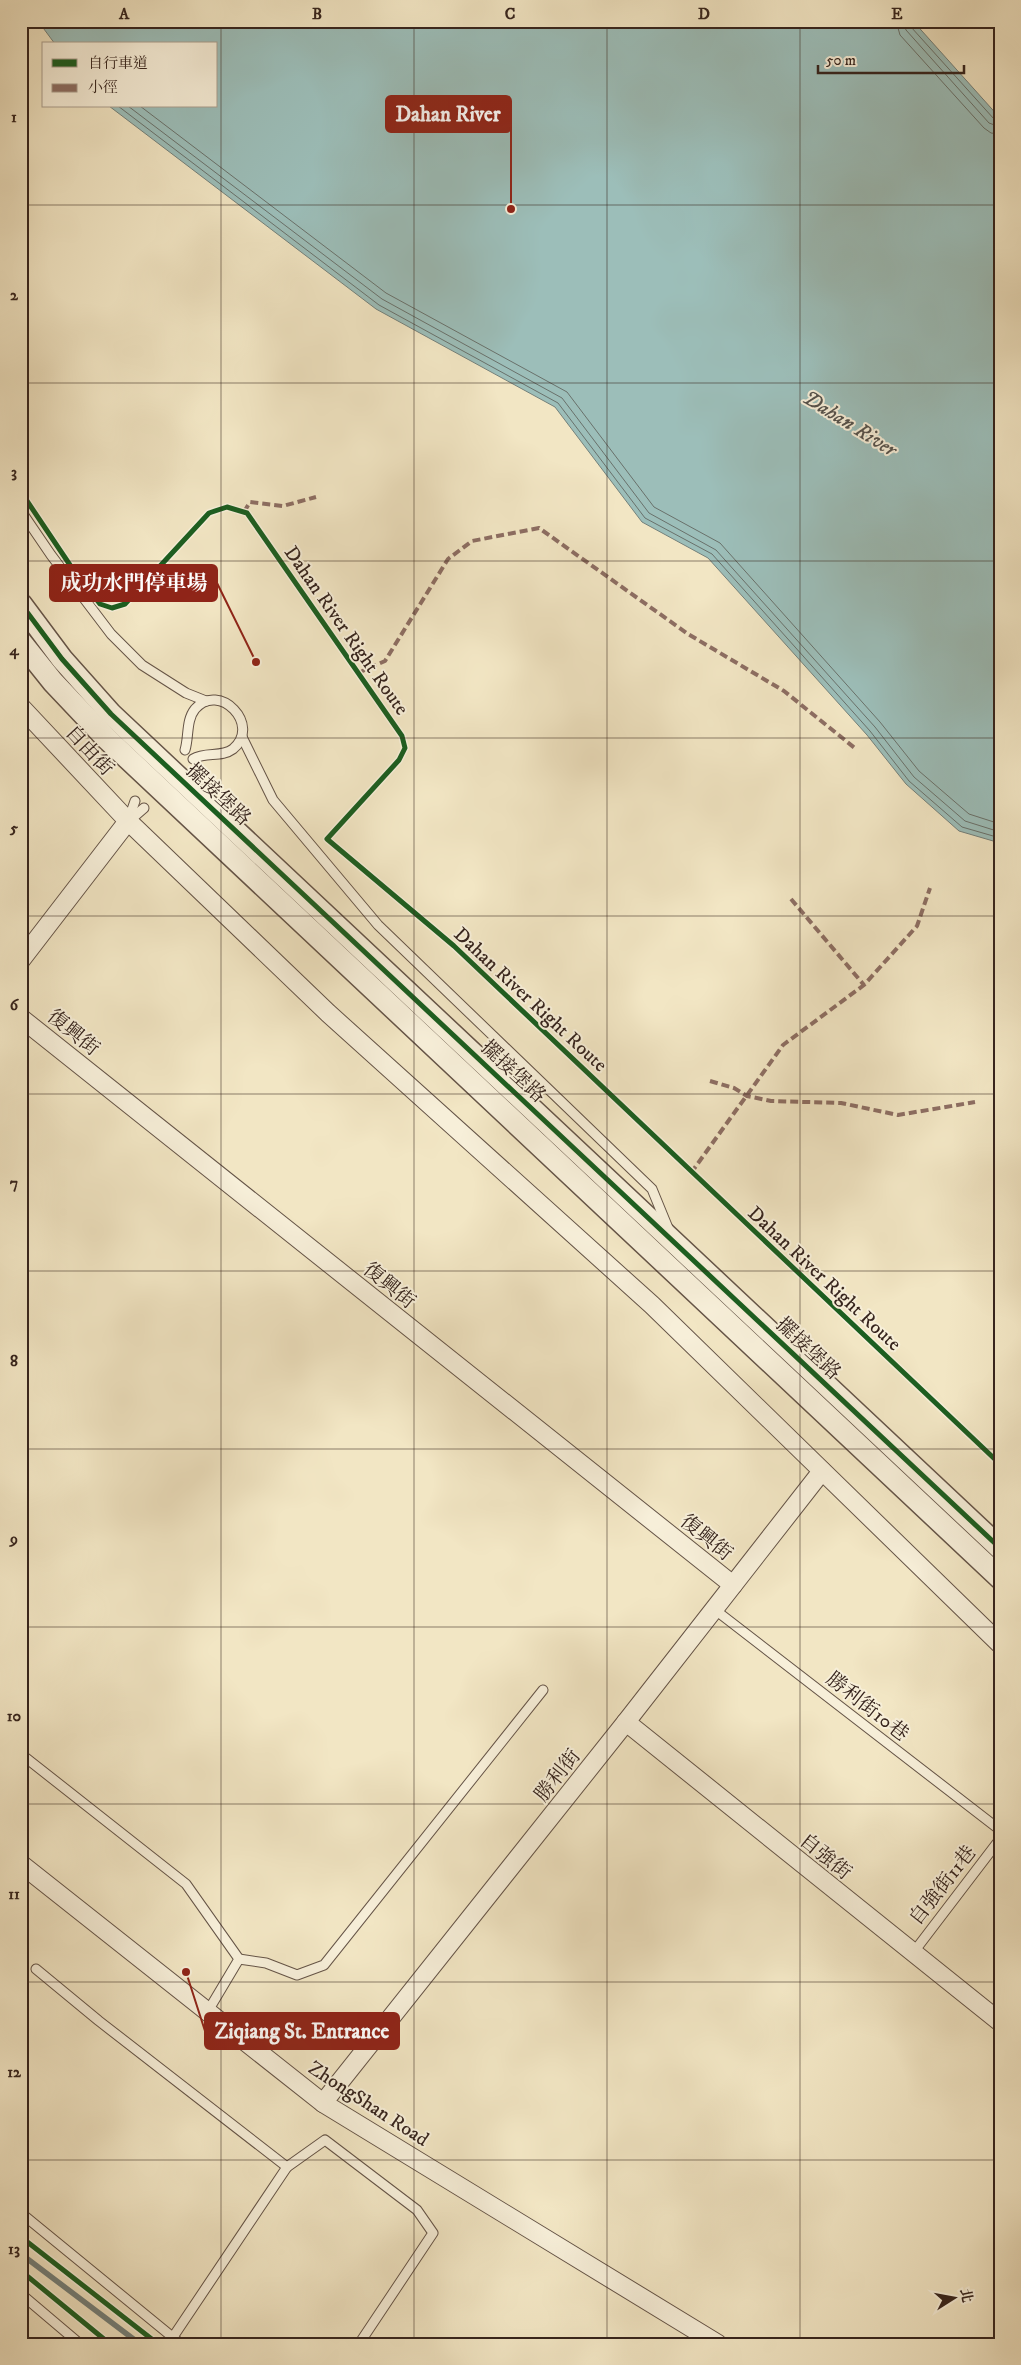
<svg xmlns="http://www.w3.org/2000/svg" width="1021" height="2365" viewBox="0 0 1021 2365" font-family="'IM FELL DW Pica','Noto Serif TC',serif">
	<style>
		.water { fill: #9cbeb9; stroke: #73807b }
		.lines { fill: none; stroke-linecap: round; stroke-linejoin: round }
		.shore { stroke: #69716b; stroke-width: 1 }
		.stream { stroke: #73807b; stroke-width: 5.5 }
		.service-casing { stroke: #655447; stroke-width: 11 }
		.minor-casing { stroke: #655447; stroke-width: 20 }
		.tertiary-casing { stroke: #655447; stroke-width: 24 }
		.service { stroke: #f7efd9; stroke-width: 9 }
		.minor { stroke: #f7efd9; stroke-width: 18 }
		.tertiary { stroke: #f7efd9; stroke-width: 21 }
		.quiet { stroke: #8d6e63; stroke-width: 4; stroke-dasharray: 8 4; stroke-linecap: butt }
		.cycleway-casing { stroke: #f7efd9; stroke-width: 8 }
		.cycleway { stroke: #1b5e20; stroke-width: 5 }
		.grid { fill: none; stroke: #36241d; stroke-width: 1; stroke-opacity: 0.55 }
		.labels { text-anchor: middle; stroke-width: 4; stroke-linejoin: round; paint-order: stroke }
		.street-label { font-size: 20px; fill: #36241d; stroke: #f7efd9 }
		.water-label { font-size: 21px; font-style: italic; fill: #55524c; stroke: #f7efd9 }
		.leader { fill: none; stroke: #8f2418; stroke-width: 2 }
		.callout-dot { fill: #8f2418; stroke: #f7efd9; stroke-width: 2 }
		.callout { fill: #8f2418; stroke: #8f2418; stroke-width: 2 }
		.callout-label { font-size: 21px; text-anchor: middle; font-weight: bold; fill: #fff }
		.neatline { fill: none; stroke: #36241d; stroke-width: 2 }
		.grid-label { font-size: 16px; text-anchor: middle; font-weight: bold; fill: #36241d }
	</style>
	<rect width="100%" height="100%" fill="#f2e6c4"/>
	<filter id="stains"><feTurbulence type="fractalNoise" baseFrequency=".004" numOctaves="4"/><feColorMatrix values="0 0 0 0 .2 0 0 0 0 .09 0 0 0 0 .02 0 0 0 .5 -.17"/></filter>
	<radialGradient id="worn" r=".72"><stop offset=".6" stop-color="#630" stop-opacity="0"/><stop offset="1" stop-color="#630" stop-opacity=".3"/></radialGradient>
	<path class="water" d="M38,21H913L1000,118V843L959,831L906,784L867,735L708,558L642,522L555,407L376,309L109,106H216V44H55Z"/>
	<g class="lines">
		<g class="shore">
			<path d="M896,21L900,35L984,128L991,133L1000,134"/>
			<path d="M903,21L906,30L989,123L1000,127"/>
			<path d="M909,21L911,27L994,119L1000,121"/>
			<path d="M118,106L379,305L558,403L645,518L712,554L870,731L909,781L962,827L1000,838"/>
			<path d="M128,106L382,299L562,398L649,513L716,550L875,727L914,777L965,821L1000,832"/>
			<path d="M140,106L386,293L567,392L654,507L720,543L880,722L919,771L969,814L1000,824"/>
		</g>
		<path class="stream" d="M21,2254L140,2344"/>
		<defs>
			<g id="service">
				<path d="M21,511L51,555L111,634L142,665L186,693L206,701"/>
				<path d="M242,737L273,800L378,925L652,1189L668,1228"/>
				<path d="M185,750C189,737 186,720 195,709C219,681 262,725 233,749C221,758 206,751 193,759"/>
				<path d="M128,821L135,801"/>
				<path d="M129,821L144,808"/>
				<path d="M714,1609L1000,1830"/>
				<path d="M21,1754L186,1884L239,1959L208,2011"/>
				<path d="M913,1953L1000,1839"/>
				<path d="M239,1959L266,1963L297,1975L324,1965L543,1690"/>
				<path d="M36,1969L99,2021L287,2167L173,2337"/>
				<path d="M287,2167L325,2140L417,2210L433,2233L359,2344"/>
				<path d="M21,2213L181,2344"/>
				<path d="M21,2294L80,2344"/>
			</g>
			<g id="minor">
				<path d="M21,707L128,821L328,1013L652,1305L1000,1644"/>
				<path d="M21,960L128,821"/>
				<path d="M21,1018L733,1585"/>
				<path d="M626,1722L1000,2022"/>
				<path d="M21,1864L323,2103L718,2344"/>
				<path d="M323,2103L626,1722L822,1471"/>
			</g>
			<g id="tertiary">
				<path d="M21,604L62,659L111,714L1000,1548"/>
				<path d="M21,642L53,682L106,738L1000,1578"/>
			</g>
		</defs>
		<use href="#service" class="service-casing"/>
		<use href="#minor" class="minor-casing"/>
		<use href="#tertiary" class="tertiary-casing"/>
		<use href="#service" class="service"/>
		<use href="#minor" class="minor"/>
		<use href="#tertiary" class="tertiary"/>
		<g class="quiet">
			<path d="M244,512L250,502L283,506L316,497"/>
			<path d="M358,673L385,661L448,559L472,541L539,528L688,634L784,691L856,749"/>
			<path d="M791,899L864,985"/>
			<path d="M710,1081L734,1088L747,1096L771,1101L841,1103L898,1115L975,1102"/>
			<path d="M691,1173L783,1045L864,985L917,926L930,888"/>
		</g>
		<defs>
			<g id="cycleway">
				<path d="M21,492L70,565L100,604L112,608L125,604L209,513L227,507L247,513L402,736L405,748L399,760L327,839L454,946L1000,1464"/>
				<path d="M21,604L62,659L111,714L1000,1548"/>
				<path d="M21,2237L158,2344"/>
				<path d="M21,2271L110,2344"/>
			</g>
		</defs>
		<use href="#cycleway" class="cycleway-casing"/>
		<use href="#cycleway" class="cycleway"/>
	</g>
	<path class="grid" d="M221,21V2344M414,21V2344M607,21V2344M800,21V2344M21,205H1000M21,383H1000M21,561H1000M21,738H1000M21,916H1000M21,1094H1000M21,1271H1000M21,1449H1000M21,1627H1000M21,1804H1000M21,1982H1000M21,2160H1000"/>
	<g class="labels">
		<g class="street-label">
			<text transform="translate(347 630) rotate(55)" y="7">Dahan River Right Route</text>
			<text transform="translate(90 750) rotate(47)" y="7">自由街</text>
			<text transform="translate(219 794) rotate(43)" y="7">擺接堡路</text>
			<text transform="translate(531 999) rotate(43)" y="7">Dahan River Right Route</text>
			<text transform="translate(74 1032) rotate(39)" y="7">復興街</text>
			<text transform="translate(514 1071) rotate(43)" y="7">擺接堡路</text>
			<text transform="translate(825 1278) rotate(43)" y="7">Dahan River Right Route</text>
			<text transform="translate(390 1285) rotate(39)" y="7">復興街</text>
			<text transform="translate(809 1348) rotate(43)" y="7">擺接堡路</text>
			<text transform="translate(707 1537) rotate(39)" y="7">復興街</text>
			<text transform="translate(868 1706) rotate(38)" y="7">勝利街10巷</text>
			<text transform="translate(557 1775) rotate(-52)" y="7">勝利街</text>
			<text transform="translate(826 1856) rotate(39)" y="7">自強街</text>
			<text transform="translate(942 1885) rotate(-52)" y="7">自強街11巷</text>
			<text transform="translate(369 2103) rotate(33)" y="7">ZhongShan Road</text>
		</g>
		<g class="water-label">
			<text transform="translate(850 423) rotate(32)" y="7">Dahan River</text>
		</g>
	</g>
	<path class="leader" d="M511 209L511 114M256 662L217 583M186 1972L205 2031"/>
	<g class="callout-dot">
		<circle cx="511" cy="209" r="5"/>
		<circle cx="256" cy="662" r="5"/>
		<circle cx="186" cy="1972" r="5"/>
	</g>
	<g class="callout">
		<rect x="386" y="96" width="125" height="36" rx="5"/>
		<rect x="50" y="565" width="167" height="36" rx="5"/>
		<rect x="205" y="2013" width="194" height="36" rx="5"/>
	</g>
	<g class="callout-label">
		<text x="448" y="121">Dahan River</text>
		<text x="134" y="590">成功水門停車場</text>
		<text x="302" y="2038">Ziqiang St. Entrance</text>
	</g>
	<rect width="1021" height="2365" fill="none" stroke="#f2e6c4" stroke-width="55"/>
	<rect x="42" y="42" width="175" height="65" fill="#f7efd9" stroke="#aa9e8e"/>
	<rect x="52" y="59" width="25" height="8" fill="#1b5e20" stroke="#aa9e8e"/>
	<text x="88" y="68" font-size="15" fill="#36241d">自行車道</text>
	<rect x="52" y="84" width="25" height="8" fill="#8d6e63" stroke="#aa9e8e"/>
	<text x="88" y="92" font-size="15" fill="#36241d">小徑</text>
	<g transform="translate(954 2298) rotate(79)" stroke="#f7efd9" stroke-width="4" paint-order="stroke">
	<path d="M0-4L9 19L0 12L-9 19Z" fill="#36241d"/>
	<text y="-8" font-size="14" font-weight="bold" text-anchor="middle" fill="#36241d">北</text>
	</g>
	<path d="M818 65v8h146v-8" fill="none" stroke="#36241d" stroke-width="2.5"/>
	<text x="826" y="65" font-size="15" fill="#36241d" stroke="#f7efd9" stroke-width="4" paint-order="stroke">50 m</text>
	<rect x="28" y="28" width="966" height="2310" class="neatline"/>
	<g class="grid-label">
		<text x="124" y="19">A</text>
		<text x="317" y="19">B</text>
		<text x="510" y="19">C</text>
		<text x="704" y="19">D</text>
		<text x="897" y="19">E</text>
		<text x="14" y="122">1</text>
		<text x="14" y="300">2</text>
		<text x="14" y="477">3</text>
		<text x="14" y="655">4</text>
		<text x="14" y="833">5</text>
		<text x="14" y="1010">6</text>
		<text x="14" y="1188">7</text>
		<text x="14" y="1366">8</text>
		<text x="14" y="1544">9</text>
		<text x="14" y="1721">10</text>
		<text x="14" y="1899">11</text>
		<text x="14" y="2077">12</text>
		<text x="14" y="2254">13</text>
	</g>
	<rect width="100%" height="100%" filter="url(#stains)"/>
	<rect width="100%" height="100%" fill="url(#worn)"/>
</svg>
